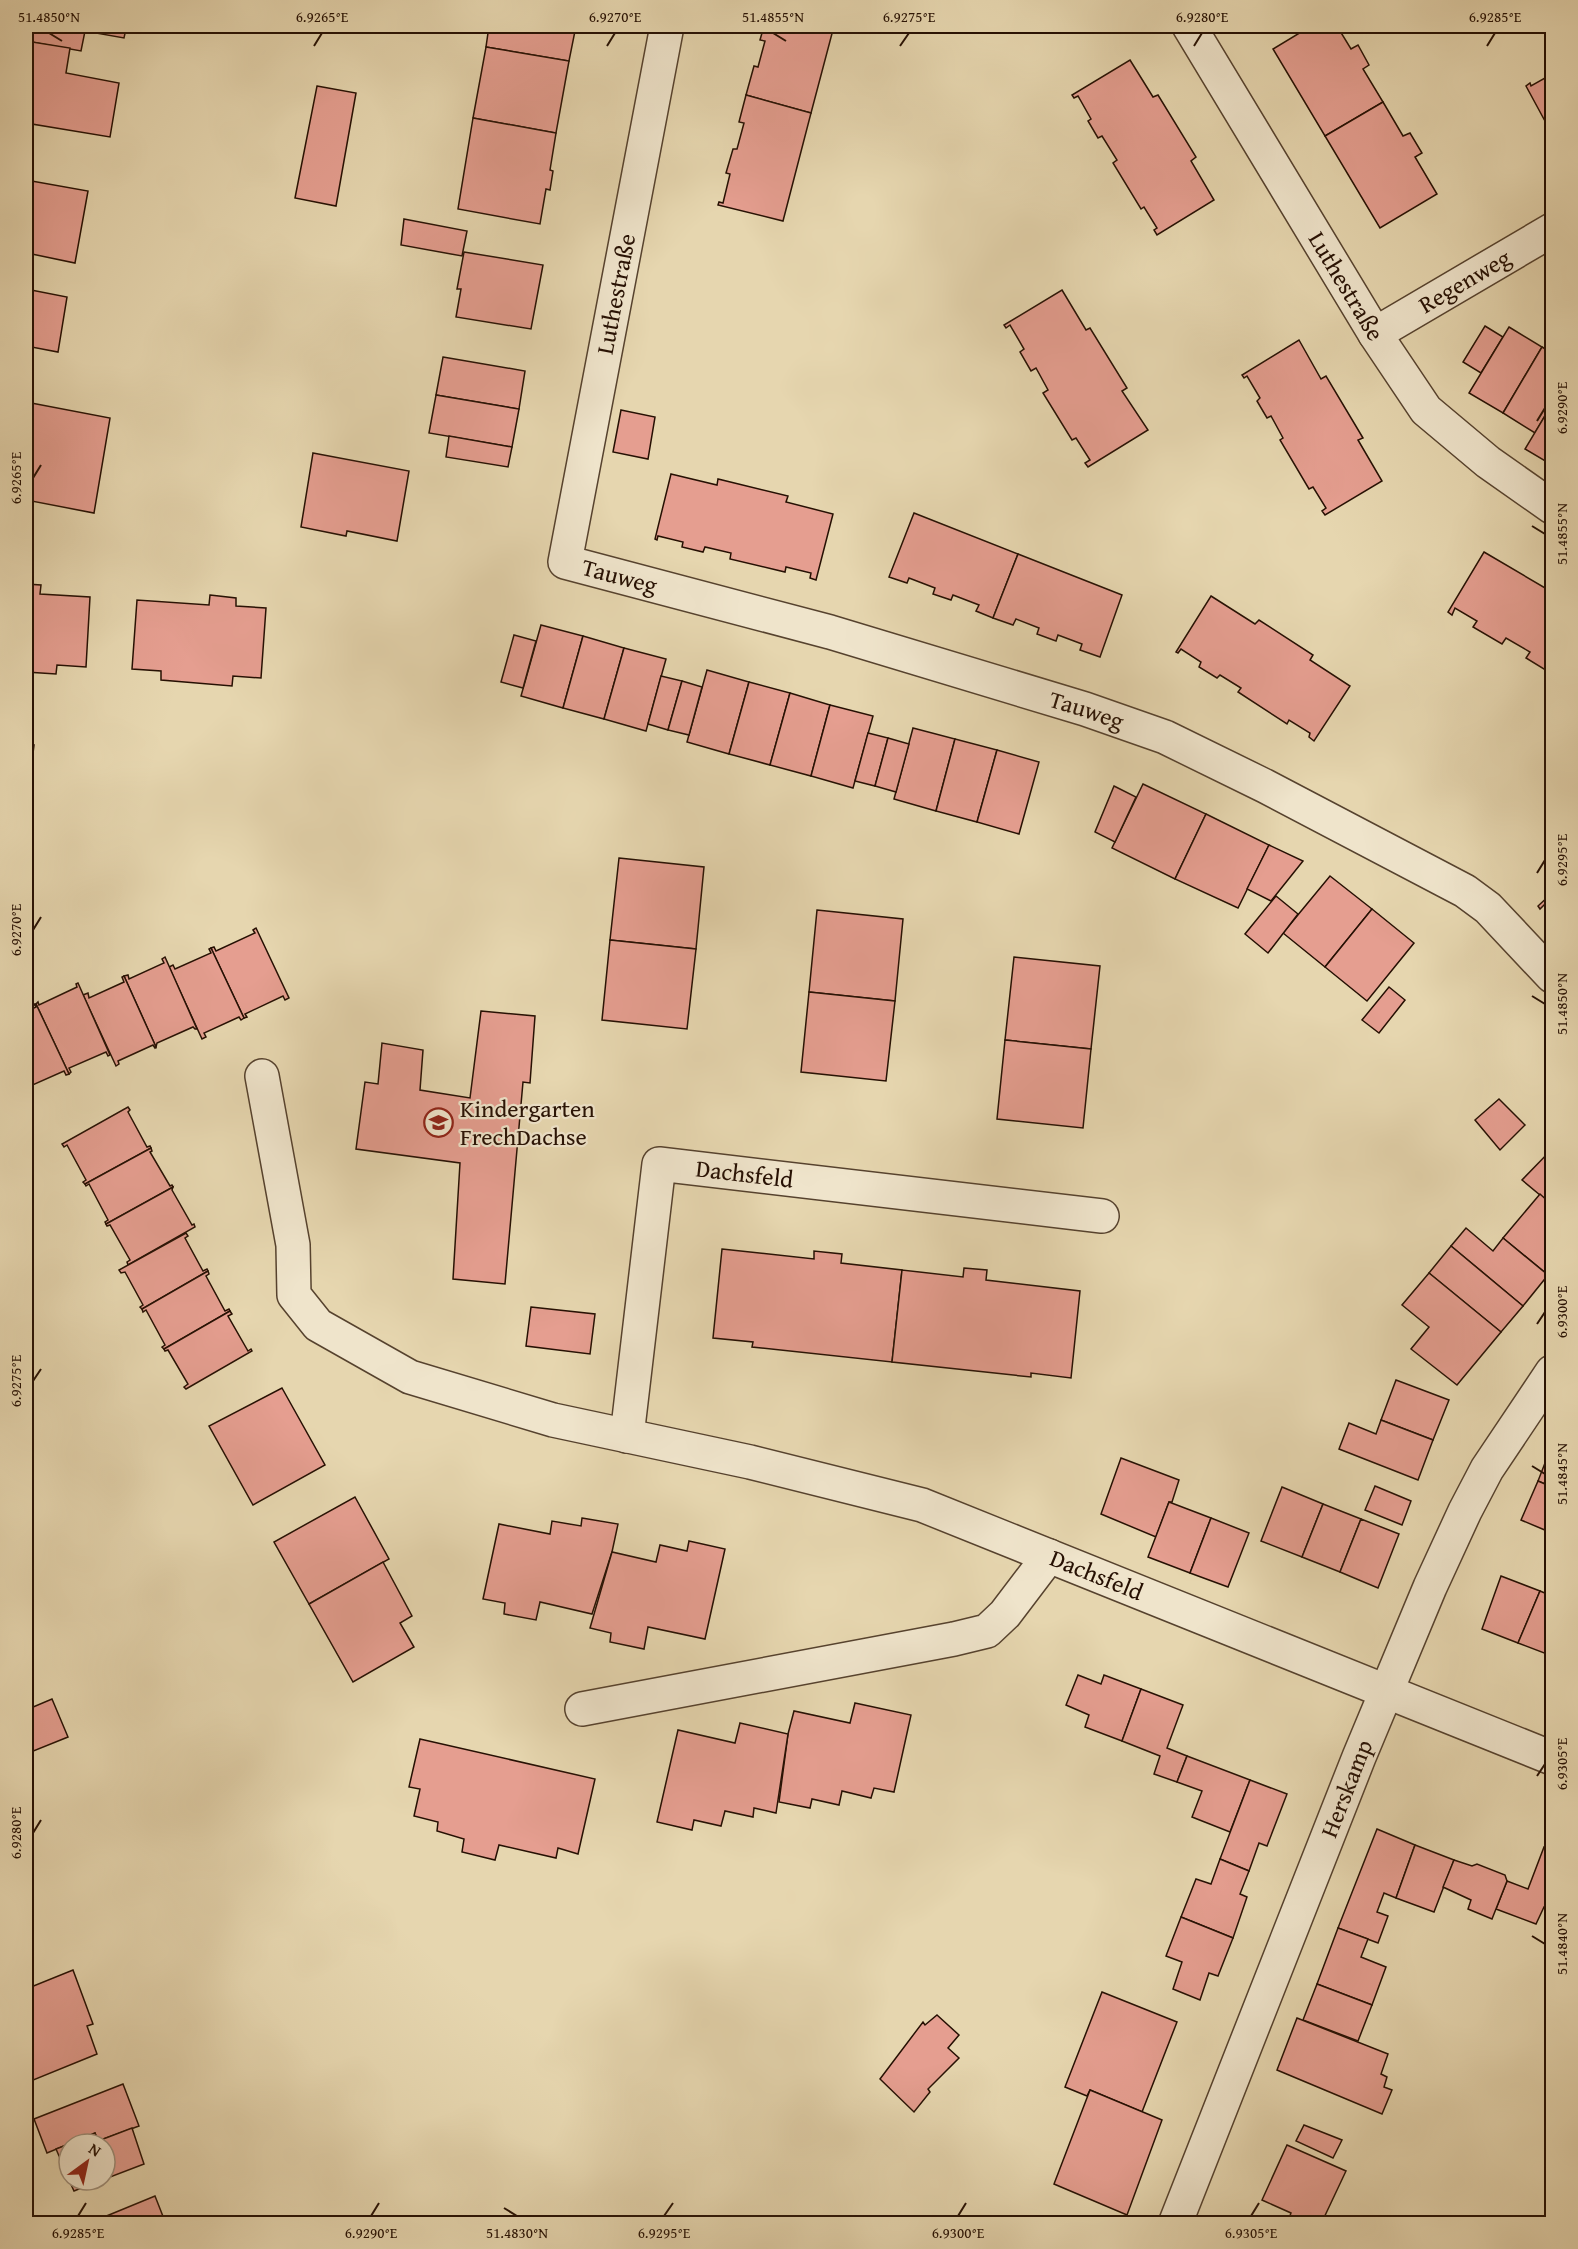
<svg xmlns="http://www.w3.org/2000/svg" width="1578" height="2249" viewBox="0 0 1578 2249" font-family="'Gentium Book Plus',serif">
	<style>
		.building { fill: #e59e90; stroke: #261003; stroke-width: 1.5 }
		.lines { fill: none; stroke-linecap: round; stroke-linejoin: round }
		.minor-casing { stroke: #56422e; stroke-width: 36 }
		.minor { stroke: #efe4cb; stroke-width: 33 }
		.ticks { fill: none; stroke: #261003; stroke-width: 2 }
		.labels { text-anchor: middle; stroke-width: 4.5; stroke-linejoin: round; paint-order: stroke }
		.street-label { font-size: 24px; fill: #261003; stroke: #efe4cb }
		.poi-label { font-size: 24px; fill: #261003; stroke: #efe4cb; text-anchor: start }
		.neatline { fill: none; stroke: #261003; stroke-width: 2 }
		.ticks-label { font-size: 15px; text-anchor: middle; fill: #261003 }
	</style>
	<rect width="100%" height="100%" fill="#e6d6af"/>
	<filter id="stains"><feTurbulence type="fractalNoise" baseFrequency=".00333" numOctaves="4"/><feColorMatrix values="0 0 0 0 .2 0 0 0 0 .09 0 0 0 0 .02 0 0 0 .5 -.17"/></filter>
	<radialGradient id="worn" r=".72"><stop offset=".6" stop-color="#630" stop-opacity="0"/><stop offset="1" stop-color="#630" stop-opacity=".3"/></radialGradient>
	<g class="building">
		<path d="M26,26H117L126,29L124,38L85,31L81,51L26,41Z"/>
		<path d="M489,26H576L569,61L486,47Z"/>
		<path d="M764,26H834L811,113L746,95L754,66L758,67L765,41L760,40Z"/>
		<path d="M1292,26H1311L1297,34Z"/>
		<path d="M1311,26H1337L1351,49L1358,45L1369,65L1363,69L1383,102L1325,136L1273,49Z"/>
		<path d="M26,41L70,48L66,73L119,83L110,137L26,123Z"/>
		<path d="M486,47L569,61L556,133L473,118Z"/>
		<path d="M1130,60L1153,97L1158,95L1196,157L1191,161L1214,200L1157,235L1154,230L1157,228L1144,207L1141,209L1113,163L1117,160L1102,136L1098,138L1088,121L1091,119L1078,96L1074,98L1072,95Z"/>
		<path d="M1552,74V134L1526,86L1530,83L1531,86Z"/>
		<path d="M317,86L356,93L336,206L295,198Z"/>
		<path d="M746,95L811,113L783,221L718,205L719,202L723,203L730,174L726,173L733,149H737L744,123L739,122Z"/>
		<path d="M1383,102L1403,136L1410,133L1422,153L1415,157L1437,194L1380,228L1325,136Z"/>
		<path d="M473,118L556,133L550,170L553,171L550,190L546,189L540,224L458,209Z"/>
		<path d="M26,180L88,191L75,263L27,253Z"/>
		<path d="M404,219L467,231L462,256L401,245Z"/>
		<path d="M464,252L543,265L531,329L456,317L461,289H457Z"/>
		<path d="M26,289L67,297L58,352L26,346Z"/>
		<path d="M1062,290L1086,330L1090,328L1127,388L1122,391L1148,430L1088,467L1085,463L1090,460L1076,438L1072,440L1043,393L1048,390L1036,368L1031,371L1020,352L1024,349L1010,325L1006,328L1004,325Z"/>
		<path d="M1485,326L1503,337L1481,373L1463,362Z"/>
		<path d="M1509,327L1542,347L1503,413L1469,393Z"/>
		<path d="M1299,340L1321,379L1326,376L1363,438L1358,440L1382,481L1325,515L1322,511L1326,508L1313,487L1309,489L1280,440L1283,438L1271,416L1267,418L1257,401L1260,398L1247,376L1244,378L1242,375Z"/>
		<path d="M1542,347L1552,353V404L1535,433L1503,413Z"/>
		<path d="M443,357L525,371L519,409L436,395Z"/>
		<path d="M436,395L519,409L512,447L429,433Z"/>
		<path d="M26,402L110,418L94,513L26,500Z"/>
		<path d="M1552,404V465L1525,449Z"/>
		<path d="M621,410L655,417L648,459L613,452Z"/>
		<path d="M449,436L512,447L508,467L446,457Z"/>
		<path d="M313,453L409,471L397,541L347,531L346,536L301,527Z"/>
		<path d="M671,474L717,485L718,479L788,496L786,502L833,514L816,580L810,578L811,573L786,567L785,572L730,559L731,553L705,547L703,552L682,547L683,542L658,536L657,540L655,539Z"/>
		<path d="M914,513L1018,554L993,618L976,611L979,605L953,595L951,600L933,594L935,588L909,578L907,583L889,577Z"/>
		<path d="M1484,552L1552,592V674L1526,658L1530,652L1506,638L1502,644L1473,627L1477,621L1455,608L1452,615L1448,612Z"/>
		<path d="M1018,554L1122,595L1100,657L1080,650L1082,644L1058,635L1056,641L1037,634L1039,628L1016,619L1013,625L993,618Z"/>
		<path d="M26,584L41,585L40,594L90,597L86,667L57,665L56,674L26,672Z"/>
		<path d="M210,595L236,598V606L266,608L261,678L233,676L232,686L161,680V671L132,669L137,600L209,605Z"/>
		<path d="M1211,596L1255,624L1259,620L1313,655L1310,660L1350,686L1314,741L1309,737L1310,733L1289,720L1287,724L1238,692L1241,688L1220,675L1217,678L1199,667L1201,662L1181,649L1178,653L1176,652Z"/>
		<path d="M541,625L583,636L563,708L521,696Z"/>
		<path d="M514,635L536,641L523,688L501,682Z"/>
		<path d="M583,636L624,648L604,719L563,708Z"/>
		<path d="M624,648L666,659L646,731L604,719Z"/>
		<path d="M707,670L749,682L729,754L687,742Z"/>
		<path d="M661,676L682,681L668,730L648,724Z"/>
		<path d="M682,681L702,687L689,735L668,730Z"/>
		<path d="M749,682L790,693L770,765L729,754Z"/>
		<path d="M790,693L830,705L811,776L770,765Z"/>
		<path d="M830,705L873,716L853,788L811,776Z"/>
		<path d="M913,728L955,739L936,811L894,799Z"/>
		<path d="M868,733L888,738L875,786L855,781Z"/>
		<path d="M888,738L909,744L896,792L875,786Z"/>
		<path d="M955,739L997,750L977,822L936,811Z"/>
		<path d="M26,744L34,745L26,811Z"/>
		<path d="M997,750L1039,762L1019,834L977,822Z"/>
		<path d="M1143,784L1206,814L1175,879L1112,848Z"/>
		<path d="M1114,786L1136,797L1115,842L1095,832Z"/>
		<path d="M1206,814L1269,845L1238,908L1175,879Z"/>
		<path d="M1269,845L1303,861L1271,901L1247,889Z"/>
		<path d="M619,858L704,867L696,949L610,940Z"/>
		<path d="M1330,876L1372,909L1325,967L1283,933Z"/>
		<path d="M1552,893V911L1545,904L1540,909L1538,906Z"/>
		<path d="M1276,896L1298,914L1268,953L1245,934Z"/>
		<path d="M1372,909L1414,943L1367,1001L1325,967Z"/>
		<path d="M817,910L903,919L895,1001L809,992Z"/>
		<path d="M256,928L289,998L285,1000L283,996L245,1014L247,1017L244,1018L211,948L214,947L216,951L255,933L253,930Z"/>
		<path d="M610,940L696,949L687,1029L602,1020Z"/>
		<path d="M211,948L244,1018L241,1020L239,1017L204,1033L206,1037L202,1039L169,967L173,965L175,969L211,953L209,949Z"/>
		<path d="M165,957L197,1029H195L193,1027L157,1043L156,1047L124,976L128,975L129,979L164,963L162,959Z"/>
		<path d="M1014,957L1100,966L1091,1049L1005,1040Z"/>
		<path d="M124,976L156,1047L155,1048L153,1045L118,1061L119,1064L116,1066L83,995L88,993L89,998L124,982L122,977Z"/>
		<path d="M78,983L110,1055L108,1056L106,1052L69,1068L71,1072L69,1074L36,1004L38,1002L39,1005L77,987L76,984Z"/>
		<path d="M1389,987L1405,1000L1379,1033L1362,1020Z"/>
		<path d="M809,992L895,1001L886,1081L801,1072Z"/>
		<path d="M34,1004H36L69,1074L66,1075L64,1071L30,1086L32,1090L29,1092L26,1085V1012L36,1007Z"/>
		<path d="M481,1011L535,1016L530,1083L523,1082L505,1284L453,1279L460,1163L356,1149L365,1082L378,1084L382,1043L423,1050L420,1090L470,1098Z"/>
		<path d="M1005,1040L1091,1049L1083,1128L997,1119Z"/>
		<path d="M1499,1099L1525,1125L1500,1150L1475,1120Z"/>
		<path d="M128,1107L130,1110L128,1112L147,1147L150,1146L151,1148L85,1184L83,1182L86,1180L67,1145L64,1147L62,1144Z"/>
		<path d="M1552,1112V1124L1546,1118Z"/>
		<path d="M151,1148L152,1151L150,1152L170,1186L172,1185L173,1187L106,1224L105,1222L108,1220L89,1184L86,1186L85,1184Z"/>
		<path d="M1552,1149V1205L1522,1180Z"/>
		<path d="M173,1187L172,1190L192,1225L194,1224L195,1227L128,1265L127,1262L130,1260L110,1225L107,1226L106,1224Z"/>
		<path d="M1540,1194L1552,1205V1270L1548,1275L1503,1238Z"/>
		<path d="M1466,1228L1493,1251L1503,1238L1548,1275L1523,1306L1451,1246Z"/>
		<path d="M186,1233L188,1236L185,1238L203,1271L207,1269L208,1271L142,1309L140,1307L143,1305L125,1272L121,1273L119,1270Z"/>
		<path d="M1451,1246L1523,1306L1501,1332L1429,1273Z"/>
		<path d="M722,1249L814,1259V1251L842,1254L841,1263L902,1270L892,1362L752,1347L753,1342L713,1338Z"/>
		<path d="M964,1268L987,1270L986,1280L1080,1291L1071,1378L1031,1373V1377L892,1362L902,1270L963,1277Z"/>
		<path d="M208,1271L209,1274L206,1276L225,1311L229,1309L230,1311L164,1349L162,1347L165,1345L146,1310L143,1312L142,1309Z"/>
		<path d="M1429,1273L1501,1332L1457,1385L1411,1349L1429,1327L1402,1305Z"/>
		<path d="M531,1307L595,1314L590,1354L526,1346Z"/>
		<path d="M230,1311L232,1314L228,1316L248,1351L251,1349L252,1351L186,1389L184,1387L188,1384L168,1350L165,1351L164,1349Z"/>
		<path d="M1396,1380L1449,1400L1433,1440L1381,1420Z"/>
		<path d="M282,1388L325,1465L253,1505L209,1426Z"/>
		<path d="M1381,1420L1433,1440L1418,1480L1339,1449L1349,1423L1376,1434Z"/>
		<path d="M1552,1445V1487L1538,1481Z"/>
		<path d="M1121,1458L1179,1480L1172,1502H1169L1156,1537L1101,1514Z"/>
		<path d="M1538,1481L1552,1487V1533L1521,1520Z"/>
		<path d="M1375,1486L1411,1501L1402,1525L1365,1510Z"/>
		<path d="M1282,1487L1323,1504L1302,1557L1261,1541Z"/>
		<path d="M355,1497L389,1559L309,1604L274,1542Z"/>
		<path d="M1169,1502L1211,1518L1190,1573L1148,1557Z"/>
		<path d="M1323,1504L1361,1519L1340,1572L1302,1557Z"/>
		<path d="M582,1518L618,1524L612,1552L592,1614L540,1602L536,1620L504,1614L505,1603L483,1599L499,1524L550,1534L552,1521L581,1526Z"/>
		<path d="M1211,1518L1249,1533L1228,1587L1190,1573Z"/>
		<path d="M1361,1519L1399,1534L1378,1588L1340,1572Z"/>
		<path d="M689,1541L725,1549L705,1639L648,1627L644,1649L610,1642L611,1633L590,1628L612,1552L656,1562L660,1545L687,1551Z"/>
		<path d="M383,1562L412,1616L400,1623L414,1647L353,1682L309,1604Z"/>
		<path d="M1501,1576L1540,1591L1518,1643L1482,1629Z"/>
		<path d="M1540,1591L1552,1596V1656L1518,1643Z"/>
		<path d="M1078,1675L1101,1684L1104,1675L1141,1689L1122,1741L1085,1727L1089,1715L1066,1705Z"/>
		<path d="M1141,1689L1183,1705L1167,1748L1187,1756L1177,1782L1154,1774L1160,1756L1122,1741Z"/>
		<path d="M52,1699L68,1737L26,1754V1710Z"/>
		<path d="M855,1703L911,1715L894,1792L874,1788L871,1798L842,1791L839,1805L812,1799L810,1808L779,1802L788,1734L794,1711L850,1723Z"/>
		<path d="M740,1723L788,1734L776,1813L754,1808L753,1817L725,1811L721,1826L694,1820L692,1830L657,1822L678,1730L735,1743Z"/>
		<path d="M420,1739L595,1779L578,1854L558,1848L556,1858L499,1845L495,1860L462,1852L464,1839L437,1831L438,1822L414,1816L420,1789L409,1787Z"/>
		<path d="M1187,1756L1250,1780L1230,1832L1192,1817L1202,1791L1177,1782Z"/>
		<path d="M1250,1780L1287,1794L1267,1846L1259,1843L1249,1871L1220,1859Z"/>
		<path d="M1377,1829L1415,1845L1396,1898L1384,1893L1377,1912L1388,1916L1378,1943L1338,1928Z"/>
		<path d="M1415,1845L1454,1860L1434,1912L1396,1898Z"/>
		<path d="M1544,1847L1552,1850V1911L1544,1907L1536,1924L1496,1909L1507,1881L1528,1889Z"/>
		<path d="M1220,1859L1249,1871L1240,1894L1247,1897L1233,1938L1181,1917L1196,1879L1211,1884Z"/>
		<path d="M1454,1860L1472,1866L1477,1864L1505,1875L1507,1881L1492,1919L1468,1909L1471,1900L1443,1887Z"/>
		<path d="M1181,1917L1233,1938L1218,1976L1209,1973L1200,2000L1173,1989L1182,1962L1166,1956Z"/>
		<path d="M1338,1928L1368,1939L1361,1957L1386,1967L1372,2005L1317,1984Z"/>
		<path d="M73,1970L93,2024L87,2026L97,2054L26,2083V1989Z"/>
		<path d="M1317,1984L1372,2005L1358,2041L1303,2020Z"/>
		<path d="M1102,1992L1177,2022L1142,2112L1090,2090L1087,2096L1065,2087Z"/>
		<path d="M937,2015L959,2035L948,2048L959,2058L928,2089L930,2092L914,2112L880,2079L923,2022L925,2025Z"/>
		<path d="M1297,2018L1388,2054L1381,2074L1387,2077L1384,2087L1392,2090L1382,2114L1277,2070Z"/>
		<path d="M123,2084L139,2126L98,2141L95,2133L47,2153L34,2119Z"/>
		<path d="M1090,2090L1162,2120L1127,2215L1054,2184Z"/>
		<path d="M1304,2125L1342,2140L1333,2158L1296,2141Z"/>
		<path d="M132,2128L144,2164L105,2179V2144H69L95,2133L98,2141Z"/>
		<path d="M69,2144V2179L56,2149Z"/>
		<path d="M1287,2145L1346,2171L1321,2224H1287L1291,2213L1262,2200Z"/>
		<path d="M69,2180H101L74,2191Z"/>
		<path d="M155,2196L166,2224H87Z"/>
	</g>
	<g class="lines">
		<defs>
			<g id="minor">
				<path id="s1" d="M667,26L565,562L830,632L1085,709L1165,737L1265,786L1465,891L1488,908L1552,976"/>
				<path id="s2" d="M1189,26L1375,334L1426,410L1488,462L1552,507"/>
				<path id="s3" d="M1375,334L1552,230"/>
				<path id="s4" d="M262,1076L293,1245L294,1295L318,1325L410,1377L553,1420L750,1462L922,1505L1552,1758"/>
				<path id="s5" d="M627,1436L659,1164L1102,1216"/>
				<path d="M582,1709L954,1639L987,1631L1005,1614L1049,1556"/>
				<path id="s6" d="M1175,2224L1359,1757L1430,1587L1465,1511L1487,1469L1552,1372"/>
			</g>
		</defs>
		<use href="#minor" class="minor-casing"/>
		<use href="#minor" class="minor"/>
	</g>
	<path class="ticks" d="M49,33L62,41M773,33L786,41M314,46L322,33M607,46L615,33M900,46L909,33M1194,46L1202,33M1487,46L1495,33M1537,421L1545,408M33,478L41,465M1532,526L1545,534M1537,873L1545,860M33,930L41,917M1532,996L1545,1004M1537,1324L1545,1312M33,1381L41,1369M1532,1466L1545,1474M1537,1776L1545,1764M33,1833L41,1820M1532,1936L1545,1944M504,2208L517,2216M78,2216L86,2203M371,2216L379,2203M664,2216L673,2203M958,2216L966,2203M1251,2216L1259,2203"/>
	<defs>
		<symbol id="school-ring" viewBox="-11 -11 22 22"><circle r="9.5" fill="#efe4cb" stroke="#8f2418" stroke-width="1.5"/><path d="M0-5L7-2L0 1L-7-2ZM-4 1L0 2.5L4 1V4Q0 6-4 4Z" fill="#8f2418"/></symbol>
	</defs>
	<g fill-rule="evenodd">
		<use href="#school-ring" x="422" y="1106" width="33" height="33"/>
	</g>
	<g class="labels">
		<g class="street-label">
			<text dy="8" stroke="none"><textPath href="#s3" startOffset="104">Regenweg</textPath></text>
			<text dy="8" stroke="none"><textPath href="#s2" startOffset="304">Luthestraße</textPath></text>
			<text transform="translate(616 294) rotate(-79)" y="8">Luthestraße</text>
			<text dy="8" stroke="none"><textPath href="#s1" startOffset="602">Tauweg</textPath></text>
			<text dy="8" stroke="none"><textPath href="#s1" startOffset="1088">Tauweg</textPath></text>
			<text dy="8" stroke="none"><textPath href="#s5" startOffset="360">Dachsfeld</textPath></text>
			<text dy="8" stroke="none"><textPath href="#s4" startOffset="1082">Dachsfeld</textPath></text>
			<text dy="8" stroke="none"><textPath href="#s6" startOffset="468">Herskamp</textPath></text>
		</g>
		<g class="poi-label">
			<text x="460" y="1117">Kindergarten<tspan x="460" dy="28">FrechDachse</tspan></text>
		</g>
	</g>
	<rect width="1578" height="2249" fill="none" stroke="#e6d6af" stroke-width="66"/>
	<g transform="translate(87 2162) rotate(33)"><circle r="28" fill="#efe4cb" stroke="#9f8f7b" stroke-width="1.5"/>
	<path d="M0-4.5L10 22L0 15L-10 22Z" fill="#8f2418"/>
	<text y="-9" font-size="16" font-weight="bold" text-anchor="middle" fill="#261003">N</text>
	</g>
	<rect x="33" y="33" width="1512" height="2183" class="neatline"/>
	<g class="ticks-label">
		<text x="49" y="22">51.4850°N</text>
		<text x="322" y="22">6.9265°E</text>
		<text x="615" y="22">6.9270°E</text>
		<text x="773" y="22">51.4855°N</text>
		<text x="909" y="22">6.9275°E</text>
		<text x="1202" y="22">6.9280°E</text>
		<text x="1495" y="22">6.9285°E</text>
		<text transform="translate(1562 408) rotate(-90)" y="5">6.9290°E</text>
		<text transform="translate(16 478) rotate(-90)" y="5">6.9265°E</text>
		<text transform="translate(1562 534) rotate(-90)" y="5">51.4855°N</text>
		<text transform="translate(1562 860) rotate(-90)" y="5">6.9295°E</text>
		<text transform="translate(16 930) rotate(-90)" y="5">6.9270°E</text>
		<text transform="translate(1562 1004) rotate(-90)" y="5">51.4850°N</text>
		<text transform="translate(1562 1312) rotate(-90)" y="5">6.9300°E</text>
		<text transform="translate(16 1381) rotate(-90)" y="5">6.9275°E</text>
		<text transform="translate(1562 1474) rotate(-90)" y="5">51.4845°N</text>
		<text transform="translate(1562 1764) rotate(-90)" y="5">6.9305°E</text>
		<text transform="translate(16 1833) rotate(-90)" y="5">6.9280°E</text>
		<text transform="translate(1562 1944) rotate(-90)" y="5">51.4840°N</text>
		<text x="78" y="2238">6.9285°E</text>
		<text x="371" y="2238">6.9290°E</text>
		<text x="517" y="2238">51.4830°N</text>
		<text x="664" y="2238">6.9295°E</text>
		<text x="958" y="2238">6.9300°E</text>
		<text x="1251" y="2238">6.9305°E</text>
	</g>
	<rect width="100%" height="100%" filter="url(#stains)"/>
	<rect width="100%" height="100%" fill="url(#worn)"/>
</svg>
